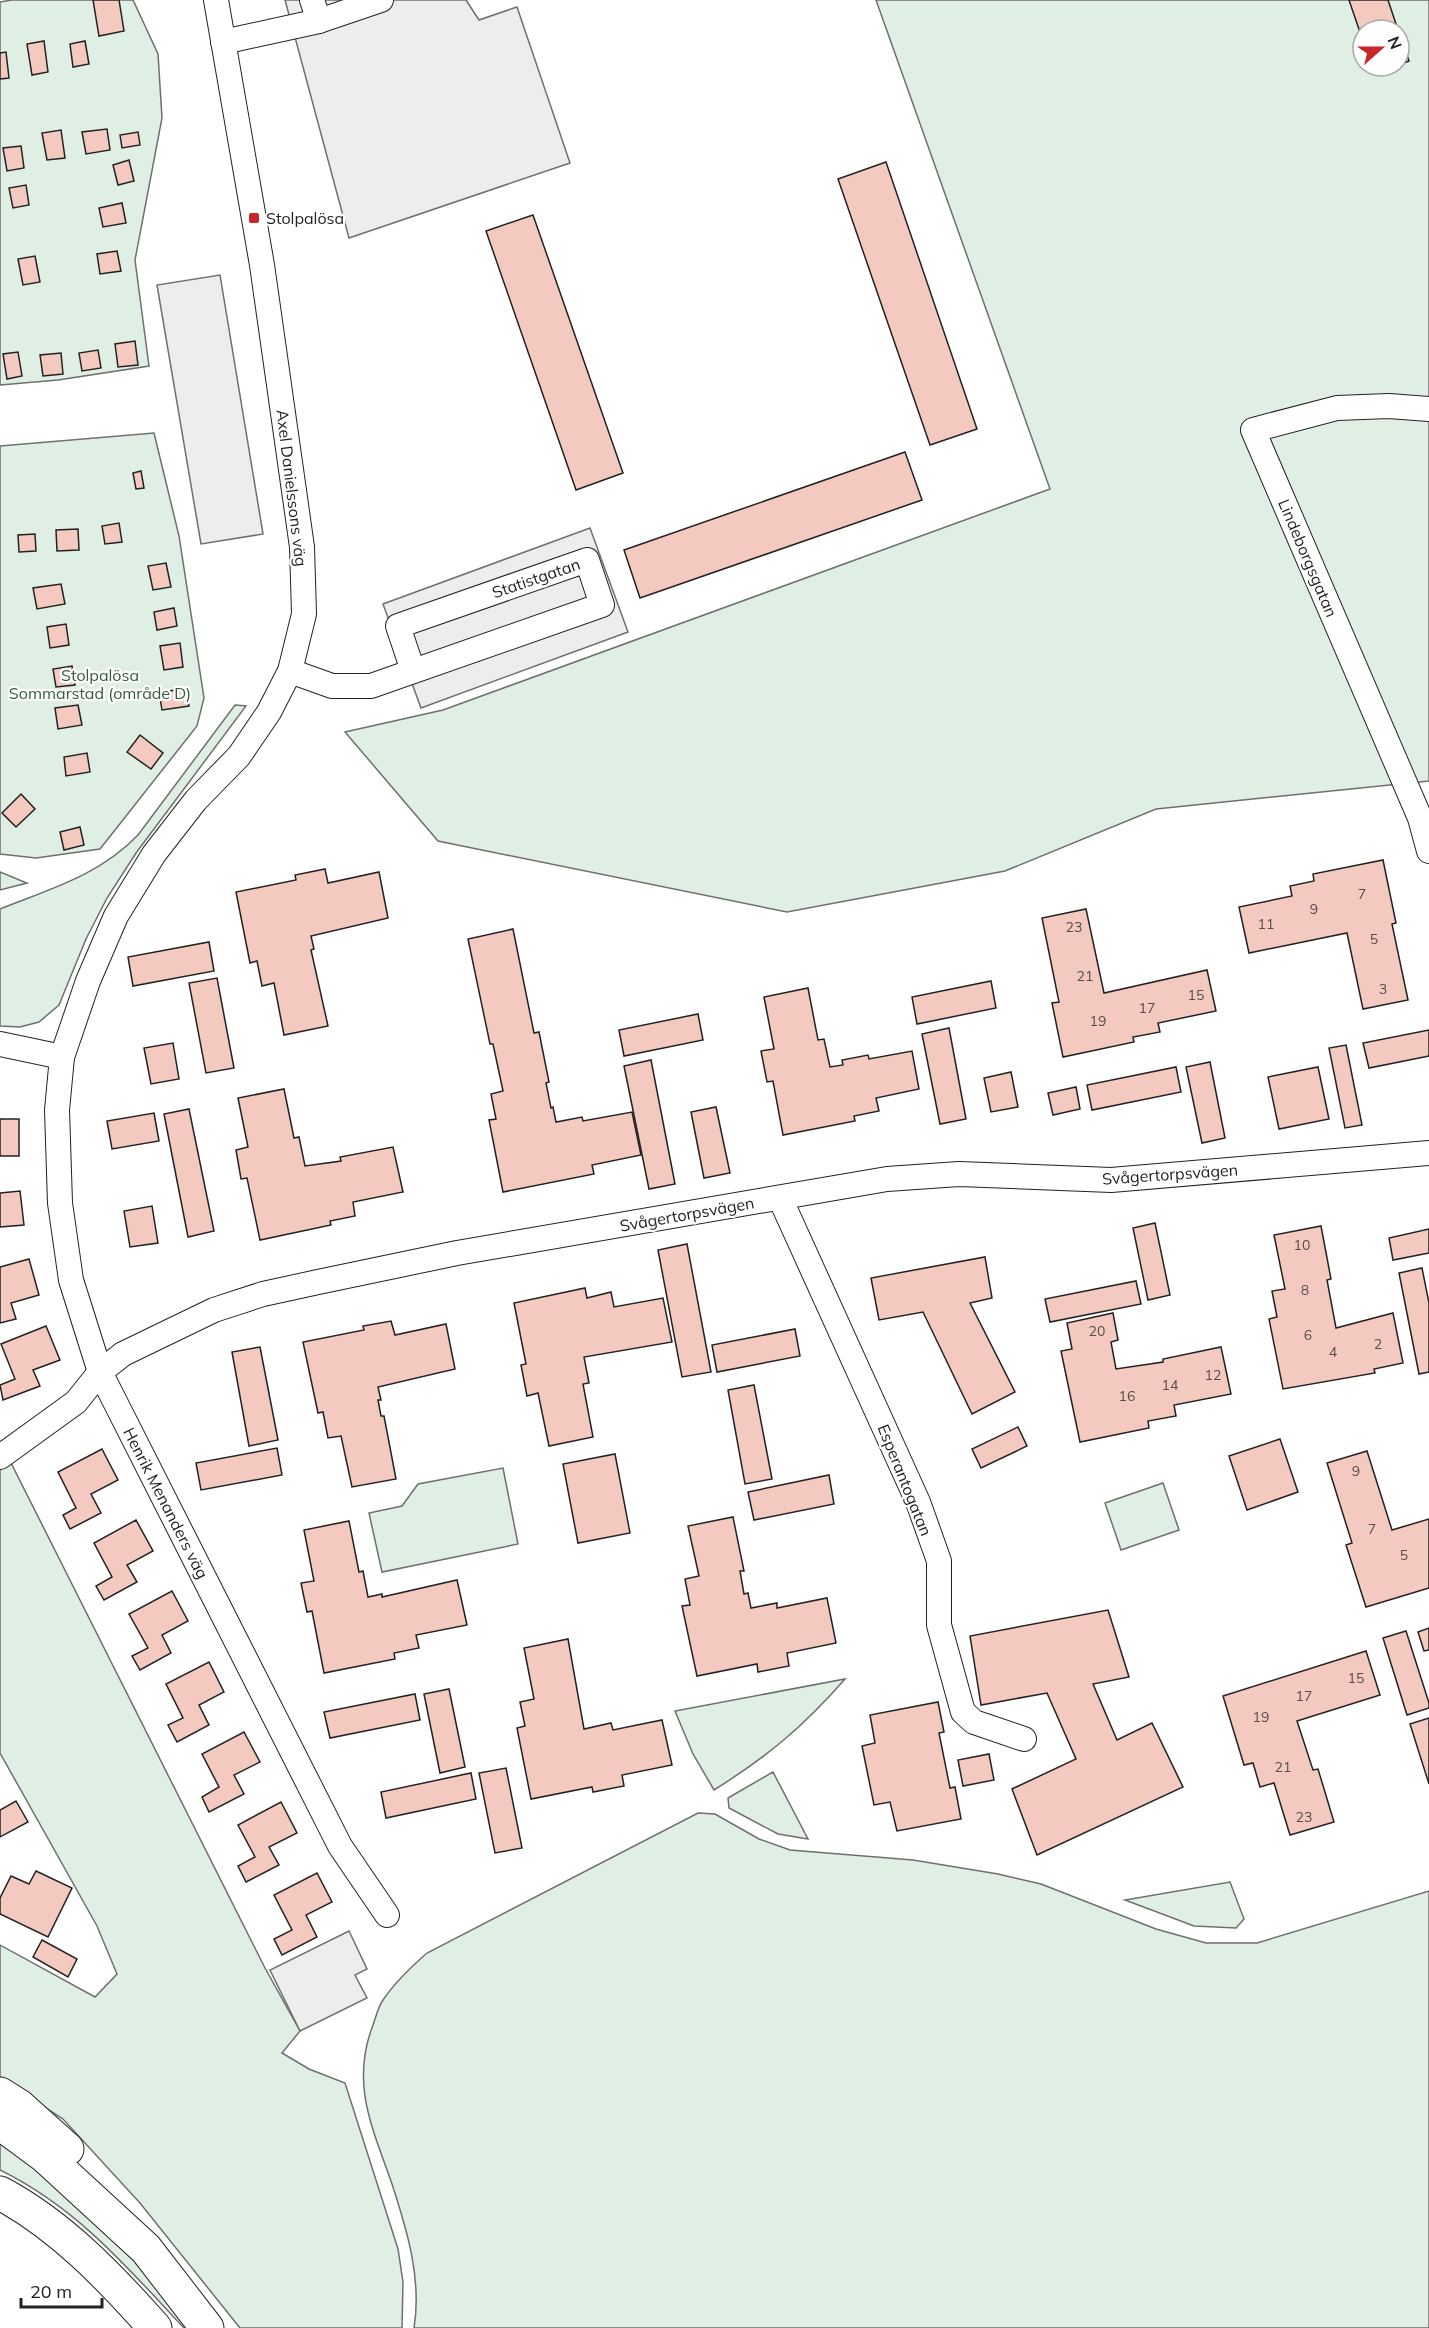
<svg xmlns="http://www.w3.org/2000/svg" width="1429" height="2328" viewBox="0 0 1429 2328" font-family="Mulish,sans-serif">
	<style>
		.green { fill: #e0efe3; stroke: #6f6f6f; stroke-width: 1.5; fill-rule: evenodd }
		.parking { fill: #ededed; stroke: #6f6f6f; stroke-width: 1.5 }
		.building { fill: #f3c9c0; stroke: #222; stroke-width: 1.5 }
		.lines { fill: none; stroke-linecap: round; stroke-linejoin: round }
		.street-casing { stroke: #222; stroke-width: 26 }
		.secondary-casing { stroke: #222; stroke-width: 35 }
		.street { stroke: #fff; stroke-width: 24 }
		.secondary { stroke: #fff; stroke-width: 33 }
		.poi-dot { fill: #c62828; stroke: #fff; stroke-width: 2 }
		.labels { text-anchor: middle; stroke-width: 4.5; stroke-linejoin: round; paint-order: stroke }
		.number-label { font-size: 14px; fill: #564c4a }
		.poi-label { font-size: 16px; fill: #222; stroke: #fff; text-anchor: start }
		.street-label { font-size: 16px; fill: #222; stroke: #fff }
		.park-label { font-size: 16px; fill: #2f5e38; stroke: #fff }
	</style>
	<rect width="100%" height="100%" fill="#fff"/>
	<g class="green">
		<path d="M12,0H133L158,54L162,118L135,260L149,366L58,380L0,385V2Z"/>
		<path d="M876,0H1429V781L1156,809L1005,871L787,912L438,841L345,732L443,710L1050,489ZM1363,30H1399V66H1363Z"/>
		<path d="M154,433L179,536L204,698L197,726L100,849L36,858L0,854V446Z"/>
		<path d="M235,705L246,706L136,853L107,898L86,939L59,1005L39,1022L20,1027L0,1026V909C50,889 100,875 138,835Z"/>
		<path d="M0,872L27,883L0,890Z"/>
		<path d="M0,1441L265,1968L300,2031L282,2053L309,2069L345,2083L398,2249L403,2282L402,2328H240L140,2203L63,2119L0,2078V1945L95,1997L117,1974L97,1926L0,1753Z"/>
		<path d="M503,1468L518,1544L382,1572L369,1513L402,1506L418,1484Z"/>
		<path d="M1163,1483L1179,1530L1121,1550L1105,1503Z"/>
		<path d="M845,1679C803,1727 768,1756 714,1790L693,1754L675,1711Z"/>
		<path d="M773,1772L808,1839L778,1834L729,1808L728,1798Z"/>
		<path d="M698,1813L715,1814L759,1839L790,1850L913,1860L998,1874L1041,1884L1156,1929L1206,1943H1257L1429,1891V2328H414C422,2279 407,2230 392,2184C373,2129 350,2084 373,2025C376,2017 378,2007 383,2000C395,1982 411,1967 427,1953Z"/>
		<path d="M1230,1882L1244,1919L1236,1928L1194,1926L1125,1900Z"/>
		<path d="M0,2139L21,2152L147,2273L191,2328H184C126,2266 77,2208 0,2170Z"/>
	</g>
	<g class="parking">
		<path d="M285,0H466L479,20L517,7L570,163L349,238Z"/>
		<path d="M220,275L263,534L201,544L157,285Z"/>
		<path d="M590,528L628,632L421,708L383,604Z"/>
		<path d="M349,1931L367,1969L355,1975L367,1998L300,2031L270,1970Z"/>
	</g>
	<g class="building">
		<path d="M93,0H119L124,31L99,36Z"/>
		<path d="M1349,0H1388L1398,30H1363V41Z"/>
		<path d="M1399,32L1409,61L1399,65Z"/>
		<path d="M44,41L48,72L32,75L27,44Z"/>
		<path d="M85,41L89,64L73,67L70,44Z"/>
		<path d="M6,52L9,78L0,79V53Z"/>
		<path d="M1372,66H1395L1374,73Z"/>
		<path d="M107,129L110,150L86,154L82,132Z"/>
		<path d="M61,130L65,158L47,160L42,133Z"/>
		<path d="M138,132L140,145L122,148L120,135Z"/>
		<path d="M21,146L24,168L7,171L3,148Z"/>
		<path d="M129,160L134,181L118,185L113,165Z"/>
		<path d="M886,162L977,429L930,445L838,179Z"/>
		<path d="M26,185L29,205L13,208L9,188Z"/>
		<path d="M122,203L126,223L103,227L99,208Z"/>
		<path d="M533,215L623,473L576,490L486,231Z"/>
		<path d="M117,251L121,271L100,274L97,254Z"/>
		<path d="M35,256L40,282L23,285L18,259Z"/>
		<path d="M135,341L138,365L118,367L115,344Z"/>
		<path d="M98,350L101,368L82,371L79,353Z"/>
		<path d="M18,352L22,376L7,379L3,354Z"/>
		<path d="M61,353L63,374L43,376L40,355Z"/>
		<path d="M905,452L922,500L640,598L624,550Z"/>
		<path d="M141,471L144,488L136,489L133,473Z"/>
		<path d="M119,523L122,542L105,544L102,526Z"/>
		<path d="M78,529L79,550L57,551L56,530Z"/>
		<path d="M35,534L36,551L19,552L18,535Z"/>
		<path d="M166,563L171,587L153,590L148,566Z"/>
		<path d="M61,584L65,604L37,609L33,588Z"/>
		<path d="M174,608L177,626L157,630L154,612Z"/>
		<path d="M66,624L69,645L50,648L47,627Z"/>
		<path d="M180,643L183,667L164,670L160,646Z"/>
		<path d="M72,666L75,685L56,687L53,669Z"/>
		<path d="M186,689L189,706L162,710L159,692Z"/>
		<path d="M78,705L82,725L58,729L55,708Z"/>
		<path d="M140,735L163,753L151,769L127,752Z"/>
		<path d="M87,753L90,772L66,776L64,757Z"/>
		<path d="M21,794L35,809L16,827L2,813Z"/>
		<path d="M80,827L84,845L64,850L60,832Z"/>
		<path d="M1383,860L1396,923L1392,924L1408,1000L1363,1009L1347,933L1249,953L1239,907L1292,896L1290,886L1314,881L1313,874Z"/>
		<path d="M325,869L328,883L379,872L388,918L311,936L314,949L311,950L328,1026L284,1035L274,983L262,986L257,961L250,963L236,892L296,880L295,875Z"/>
		<path d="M1086,909L1104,993L1207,970L1216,1011L1158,1023L1160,1032L1133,1037L1134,1042L1063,1057L1052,1003L1059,1002L1042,918Z"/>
		<path d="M513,929L534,1033L539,1032L549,1082L546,1083L551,1108L553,1107L556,1122L582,1117L583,1121L632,1112L641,1155L592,1165L594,1174L503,1192L489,1120L496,1119L491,1094L503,1091L493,1044H490L468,939Z"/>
		<path d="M209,942L214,971L133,986L128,957Z"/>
		<path d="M217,978L234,1068L206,1073L189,983Z"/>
		<path d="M991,981L996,1008L917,1024L912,997Z"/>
		<path d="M808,988L818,1040L824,1039L830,1067L843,1065L842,1060L868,1055L869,1059L912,1051L919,1089L876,1098L879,1111L854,1116L855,1121L783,1135L773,1081L767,1082L761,1051L774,1049L764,997Z"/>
		<path d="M698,1014L703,1040L624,1056L619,1030Z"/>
		<path d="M949,1028L966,1119L940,1124L922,1034Z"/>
		<path d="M1429,1030V1056L1369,1068L1363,1043Z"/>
		<path d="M173,1043L179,1079L151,1084L144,1048Z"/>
		<path d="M1346,1045L1362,1125L1345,1128L1329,1048Z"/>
		<path d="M651,1060L675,1184L649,1189L624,1066Z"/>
		<path d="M1210,1062L1225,1138L1202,1143L1186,1067Z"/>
		<path d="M1176,1067L1181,1092L1092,1110L1087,1085Z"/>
		<path d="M1318,1067L1329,1119L1279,1129L1268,1077Z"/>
		<path d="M1011,1072L1018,1107L991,1112L984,1078Z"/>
		<path d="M1076,1087L1080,1109L1053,1115L1048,1093Z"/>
		<path d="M284,1089L294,1138L299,1137L305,1166L341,1161L340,1157L393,1147L403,1192L353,1202L355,1216L330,1221L331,1225L260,1240L247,1178L241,1179L236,1150L248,1147L238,1098Z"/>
		<path d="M716,1107L730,1173L704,1178L691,1112Z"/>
		<path d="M189,1109L214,1231L188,1237L164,1114Z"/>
		<path d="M154,1113L159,1141L112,1149L107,1121Z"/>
		<rect x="0" y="1119" width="19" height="37"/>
		<path d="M20,1191L24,1225L0,1227V1193Z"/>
		<path d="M152,1206L158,1243L130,1247L124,1211Z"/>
		<path d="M1155,1223L1170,1295L1148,1300L1133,1228Z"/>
		<path d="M1321,1226L1331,1279L1327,1280L1336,1328L1393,1313L1403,1363L1374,1369L1375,1373L1283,1389L1269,1319L1277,1317L1272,1291L1285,1289L1274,1235Z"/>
		<path d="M1429,1229V1253L1393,1260L1389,1238Z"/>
		<path d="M687,1244L711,1372L682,1377L658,1250Z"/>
		<path d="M985,1257L992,1298L970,1303L1015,1392L972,1414L923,1312L879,1320L871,1278Z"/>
		<path d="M29,1259L39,1295L11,1303L16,1319L0,1323V1267Z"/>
		<path d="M1422,1268L1429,1303V1372L1419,1374L1399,1273Z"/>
		<path d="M1136,1281L1141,1304L1050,1322L1045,1299Z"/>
		<path d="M585,1288L587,1298L611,1292L614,1307L663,1298L672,1342L584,1357L589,1383L583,1384L593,1437L549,1446L538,1393L527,1396L521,1365L526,1364L514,1303Z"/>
		<path d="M1113,1313L1118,1340L1111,1342L1116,1369L1163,1362V1359L1221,1347L1231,1394L1174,1405L1176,1416L1148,1421L1149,1428L1080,1442L1061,1351L1072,1349L1067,1323Z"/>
		<path d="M391,1321L395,1335L446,1324L455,1369L378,1387L381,1400H378L381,1416H384L396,1479L352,1487L341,1436L328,1438L323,1412L318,1413L303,1342L364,1330L363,1326Z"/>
		<path d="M46,1326L60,1360L33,1370L40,1386L3,1400L0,1385L15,1379L1,1344Z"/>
		<path d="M795,1329L800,1356L717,1372L712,1345Z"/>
		<path d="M260,1347L278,1440L249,1446L232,1352Z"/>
		<path d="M754,1385L772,1479L745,1484L728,1390Z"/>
		<path d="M1018,1427L1027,1446L981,1468L972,1449Z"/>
		<path d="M1280,1439L1298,1492L1247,1510L1229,1456Z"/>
		<path d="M277,1448L282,1475L201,1490L196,1463Z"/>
		<path d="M102,1449L118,1480L91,1494L101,1513L70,1529L63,1515L76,1508L58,1472Z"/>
		<path d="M1367,1451L1392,1530L1429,1519V1588L1366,1607L1346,1545L1352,1543L1327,1463Z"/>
		<path d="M615,1454L630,1533L578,1543L563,1464Z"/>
		<path d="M829,1475L834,1504L754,1520L748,1492Z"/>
		<path d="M733,1517L744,1571H740L744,1594L748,1593L751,1608L777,1603V1608L827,1598L836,1643L787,1653L789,1666L758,1672L757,1664L697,1676L682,1606L690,1605L685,1579L699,1576L688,1526Z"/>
		<path d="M136,1520L153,1551L127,1565L137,1582L104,1600L96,1586L112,1577L94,1543Z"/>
		<path d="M349,1521L359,1572L363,1571L368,1597L382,1594V1597L457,1580L467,1625L416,1635L419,1648L394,1653L395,1659L324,1673L312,1611L307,1612L301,1583L314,1581L304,1530Z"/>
		<path d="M172,1591L188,1621L162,1635L171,1653L140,1670L132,1656L148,1648L129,1614Z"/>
		<path d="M1108,1610L1129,1677L1093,1684L1117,1740L1152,1723L1183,1787L1037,1855L1012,1789L1076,1759L1047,1693L981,1705L970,1636Z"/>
		<path d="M1429,1628V1650L1424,1651L1418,1632Z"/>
		<path d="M1406,1631L1429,1703V1708L1407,1715L1383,1638Z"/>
		<path d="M568,1639L584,1729L611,1723L613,1730L662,1720L672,1765L622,1775L624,1786L593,1792L592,1787L531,1799L517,1728L525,1726L520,1702L534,1699L524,1648Z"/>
		<path d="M1366,1651L1380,1695L1297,1721L1313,1770L1318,1769L1334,1822L1290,1835L1274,1783L1260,1787L1253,1763L1244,1765L1223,1696Z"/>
		<path d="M209,1662L224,1692L199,1705L209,1725L177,1742L168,1725L183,1718L166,1684Z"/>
		<path d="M449,1689L465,1767L440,1773L424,1694Z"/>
		<path d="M415,1694L420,1720L330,1738L324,1712Z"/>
		<path d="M938,1702L944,1732L939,1733L950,1788L955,1787L961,1819L897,1831L890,1802L874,1805L862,1746L875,1743L870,1715Z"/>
		<path d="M1429,1718V1784L1410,1724Z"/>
		<path d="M244,1732L260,1762L234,1775L244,1794L209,1812L202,1797L219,1787L202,1754Z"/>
		<path d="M989,1754L994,1780L963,1786L958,1760Z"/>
		<path d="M506,1768L522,1848L495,1853L479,1773Z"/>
		<path d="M471,1773L476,1799L386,1818L381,1792Z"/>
		<path d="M16,1801L28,1822L0,1837V1810Z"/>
		<path d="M281,1802L297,1833L269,1847L279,1865L246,1882L238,1866L255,1857L238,1825Z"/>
		<path d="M36,1871L72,1888L48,1937L0,1914V1898L11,1876L29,1884Z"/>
		<path d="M317,1873L332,1902L306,1915L317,1937L282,1955L274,1939L292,1930L274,1895Z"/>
		<path d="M42,1940L77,1959L68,1977L33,1957Z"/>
	</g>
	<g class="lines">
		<defs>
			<g id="street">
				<path d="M216,0L262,265L302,547L304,614L290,671L269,712L239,756L196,800L154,854L116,916L88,981L62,1057L57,1110L60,1203L71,1280L100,1372L340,1846L387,1915"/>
				<path d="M312,0L319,21"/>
				<path d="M223,42L319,21L381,0"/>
				<path d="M1429,409L1389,406L1337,408L1253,430L1420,818L1429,851"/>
				<path d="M290,671L332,686H371L602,605L587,560L398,626L413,671"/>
				<path d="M0,1044L62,1057"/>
				<path d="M780,1198L918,1502L939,1561V1625L963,1712L974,1722L1024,1739"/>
				<path d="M0,1457L76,1402L100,1372L123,1354L214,1310L263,1294L318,1282L457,1253L887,1179L959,1174L1111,1180L1429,1153"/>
			</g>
			<g id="secondary">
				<path d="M0,2094L19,2106L67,2149"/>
				<path d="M0,2123L46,2157L146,2249L207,2328"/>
				<path d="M0,2193C60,2225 110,2277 155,2328"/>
			</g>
		</defs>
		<use href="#street" class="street-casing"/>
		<use href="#secondary" class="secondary-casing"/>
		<use href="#street" class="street"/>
		<use href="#secondary" class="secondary"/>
	</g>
	<rect class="poi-dot" x="248" y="212" width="12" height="12" rx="3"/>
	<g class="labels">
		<g class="number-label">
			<text x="1362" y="899">7</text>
			<text x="1314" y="914">9</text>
			<text x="1266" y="929">11</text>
			<text x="1074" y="932">23</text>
			<text x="1374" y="944">5</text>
			<text x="1085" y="981">21</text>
			<text x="1383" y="994">3</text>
			<text x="1196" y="1000">15</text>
			<text x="1147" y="1013">17</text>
			<text x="1098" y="1026">19</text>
			<text x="1302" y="1250">10</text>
			<text x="1305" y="1295">8</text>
			<text x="1097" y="1336">20</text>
			<text x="1308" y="1340">6</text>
			<text x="1378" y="1349">2</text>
			<text x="1333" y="1357">4</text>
			<text x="1213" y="1380">12</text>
			<text x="1170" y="1390">14</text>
			<text x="1127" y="1401">16</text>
			<text x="1356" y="1476">9</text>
			<text x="1372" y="1534">7</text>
			<text x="1404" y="1560">5</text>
			<text x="1356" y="1683">15</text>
			<text x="1304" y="1701">17</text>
			<text x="1261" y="1722">19</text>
			<text x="1283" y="1772">21</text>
			<text x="1304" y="1822">23</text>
		</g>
		<g class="poi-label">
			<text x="266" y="224">Stolpalösa</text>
		</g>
		<g class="street-label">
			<text transform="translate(292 488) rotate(83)" y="6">Axel Danielssons väg</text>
			<text transform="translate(1308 558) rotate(67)" y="6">Lindeborgsgatan</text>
			<text transform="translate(536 578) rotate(-19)" y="6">Statistgatan</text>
			<text transform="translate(1170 1174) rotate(-4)" y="6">Svågertorpsvägen</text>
			<text transform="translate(687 1214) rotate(-10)" y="6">Svågertorpsvägen</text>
			<text transform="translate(905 1480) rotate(68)" y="6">Esperantogatan</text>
			<text transform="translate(166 1503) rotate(63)" y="6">Henrik Menanders väg</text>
		</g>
		<g class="park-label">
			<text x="100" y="681">Stolpalösa<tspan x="100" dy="18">Sommarstad (område D)</tspan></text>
		</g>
	</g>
	<g transform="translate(1381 48) rotate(69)"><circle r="28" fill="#ffffff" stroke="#a7a7a7" stroke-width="1.5"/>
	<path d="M0-4.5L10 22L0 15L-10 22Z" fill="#c62828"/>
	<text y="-9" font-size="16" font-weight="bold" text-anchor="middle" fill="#222222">N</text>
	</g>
	<path d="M21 2298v9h81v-9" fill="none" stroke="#222222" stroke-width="3"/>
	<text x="30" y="2298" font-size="18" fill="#222222" stroke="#ffffff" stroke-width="4.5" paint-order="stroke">20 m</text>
</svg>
